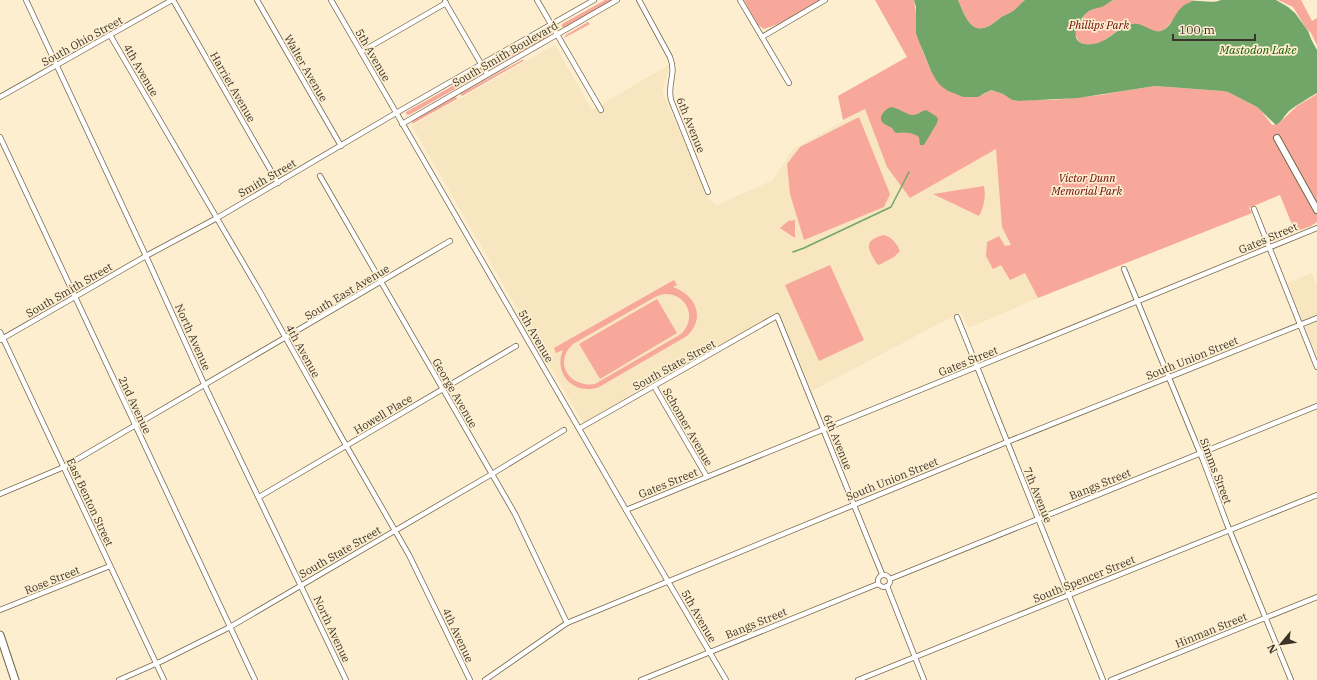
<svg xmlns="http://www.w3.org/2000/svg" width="1317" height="680" viewBox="0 0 1317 680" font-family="'IBM Plex Serif',serif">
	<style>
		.built { fill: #f8e6c0 }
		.green { fill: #f7a89a; fill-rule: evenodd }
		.water { fill: #72a669 }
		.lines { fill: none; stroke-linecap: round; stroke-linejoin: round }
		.stream { stroke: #72a669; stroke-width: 1.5 }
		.street-casing { stroke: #74674c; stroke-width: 6 }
		.secondary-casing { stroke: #74674c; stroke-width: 8 }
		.primary-casing { stroke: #74674c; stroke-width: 9 }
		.street { stroke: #fff; stroke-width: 4.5 }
		.secondary { stroke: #fff; stroke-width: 6 }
		.primary { stroke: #fff; stroke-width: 7 }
		.labels { text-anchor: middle; stroke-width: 3.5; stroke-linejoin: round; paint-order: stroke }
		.park-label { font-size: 11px; font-style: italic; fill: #690100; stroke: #fdeed0 }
		.street-label { font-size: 11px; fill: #3b3529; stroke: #fdeed0 }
		.water-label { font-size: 12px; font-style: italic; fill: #0f5900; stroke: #fdeed0 }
	</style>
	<rect width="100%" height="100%" fill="#fdeed0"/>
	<g class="built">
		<path d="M555,45L592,110L670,64L662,91L709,199L717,205L773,180L793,149L865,109L887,167L996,149L1002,227L1038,298L969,328L961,312L812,391L779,313L703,354L583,423L412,126Z"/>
		<path d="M1312,273L1317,286V356L1287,283Z"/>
	</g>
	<g class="green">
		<path d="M605,0H614L565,27H562V24Z"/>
		<path d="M744,0H822L778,24L764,29L758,25Z"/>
		<path d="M875,0H914L922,50L931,71L948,91L963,97L983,95L991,90L1003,94L1012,100L1019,101L1034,100H1053L1101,95L1123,91L1155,86L1222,91L1228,92L1257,107L1262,112L1272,125L1278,124L1297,106L1317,94V222L1311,226L1295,232L1280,195L1249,208L1252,213L1038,298L1025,273L1010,280L1001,265L993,269L986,256L987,242L999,236L1005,246L1011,245L1002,227L996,149L910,198L887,167L865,109L843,120L838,96L907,57Z"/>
		<path d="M958,0H1025C1021,3 1017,8 1013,11C1009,14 1003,15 999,19C996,21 993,24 989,26C970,36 964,13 958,0Z"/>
		<path d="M1114,0H1195L1189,2L1164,30C1148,36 1144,19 1126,26C1109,33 1100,52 1079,42L1075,34C1078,24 1083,13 1093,9C1096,7 1100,7 1103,6C1107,4 1110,1 1114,0Z"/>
		<path d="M1278,0H1301L1312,21L1317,18V45L1311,33L1306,28L1293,7Z"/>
		<path d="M588,22L590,24L564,38L566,35Z"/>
		<path d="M547,33L549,36L494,67L492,66V63Z"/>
		<path d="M522,60H525L462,96L460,94Z"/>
		<path d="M474,74H477L476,77L409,115L406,114V112Z"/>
		<path d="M456,96L457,99L412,124L413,120Z"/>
		<path d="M859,117L890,194L884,207L804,240L790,194L787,164L800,147Z"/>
		<path d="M984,186C986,197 984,206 979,216L933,194Z"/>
		<path d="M795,220V238L780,228L788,221Z"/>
		<path d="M884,235C892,237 897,244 900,251L894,257L879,265L877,264C868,250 862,240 884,235Z"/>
		<path d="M830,265L864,340L819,361L785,285Z"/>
		<path d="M674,280L677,285L673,287C696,295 706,318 687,336L599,387C574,396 553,374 563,350L556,353L554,348ZM664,294C687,293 698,318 681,334L595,384C569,388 553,362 573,344L657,296Z"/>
		<path d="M657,299L677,333L600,379L579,344Z"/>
	</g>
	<g class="water">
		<path d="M914,0H958C964,13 970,36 989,26C993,24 996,21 999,19C1003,15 1009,14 1013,11C1017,8 1021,3 1025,0H1114C1110,1 1107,4 1104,6C1099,8 1094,8 1089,11C1075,21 1066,48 1093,44C1109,42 1118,26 1133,24C1145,22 1154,37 1165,29C1176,21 1174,8 1192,1C1201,0 1212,4 1221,0H1276L1288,7L1295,13L1308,31L1312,41L1317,50V93C1307,99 1298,104 1289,111C1284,116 1281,123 1276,125L1257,107L1228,92L1222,91L1155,86L1078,98L1019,101L1012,100L1003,94L991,90L978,97H963L948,91L941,86L936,80L931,71L918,39L916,33V7Z"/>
		<path d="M891,107C899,108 907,115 913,115C918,115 921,111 926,110L936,116L938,119L937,123L924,145H920L919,137C912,132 904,132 896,133C894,132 893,129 892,128C889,126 885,125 883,123C877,116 886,109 891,107Z"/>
	</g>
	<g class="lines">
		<path class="stream" d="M793,252L804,248L891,207L909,172"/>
		<defs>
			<g id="street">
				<path d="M26,0L146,256L205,386L346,680"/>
				<path d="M173,0L278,183"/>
				<path d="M257,0L341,146"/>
				<path d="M331,0L626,510L726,680"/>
				<path d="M537,0L601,110"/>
				<path d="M639,0L670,57C677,75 667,82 671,100L708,192"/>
				<path d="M740,0L789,83"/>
				<path d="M445,2L487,74"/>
				<path d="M110,35L260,292L343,440L409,555L470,680"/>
				<path d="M762,37L825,0"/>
				<path d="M361,52L446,3"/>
				<path d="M0,97L172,0"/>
				<path d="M402,124L617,0"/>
				<path d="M0,137L255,680"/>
				<path d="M320,176L515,514L567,623"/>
				<path d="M1254,209L1317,367"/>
				<path d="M1124,269L1203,460L1227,524L1291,680"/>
				<path d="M957,317L1103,680"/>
				<path d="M0,332L164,680"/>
				<path d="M0,340L146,256L217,218L396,113L594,0"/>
				<path d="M654,386L707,477"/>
				<path d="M580,428L777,316L882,574"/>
				<path d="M0,494L64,467L450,241"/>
				<path d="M259,497L516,346"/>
				<path d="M626,510L1317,228"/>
				<circle cx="884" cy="581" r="6"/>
				<path d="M890,579L1317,406"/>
				<path d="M887,586L924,680"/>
				<path d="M0,610L110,566"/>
				<path d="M119,680L162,661L230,627L492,474L564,430"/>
				<path d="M485,680L567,623L1007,442L1317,318"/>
				<path d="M641,680L878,584"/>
				<path d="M858,680L1317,495"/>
				<path d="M1111,680L1317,597"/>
			</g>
			<path id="secondary" d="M1277,138L1317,210"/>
			<path id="primary" d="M0,635L15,680"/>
		</defs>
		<use href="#street" class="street-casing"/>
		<use href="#secondary" class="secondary-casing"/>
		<use href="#primary" class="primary-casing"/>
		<use href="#street" class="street"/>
		<use href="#secondary" class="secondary"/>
		<use href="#primary" class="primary"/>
	</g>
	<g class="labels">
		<g class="park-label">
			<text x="1099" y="29">Phillips Park</text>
			<text x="1087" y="182">Victor Dunn<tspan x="1087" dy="13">Memorial Park</tspan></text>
		</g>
		<g class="street-label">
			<text transform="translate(82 41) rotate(-29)" y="4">South Ohio Street</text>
			<text transform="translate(505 54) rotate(-30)" y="4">South Smith Boulevard</text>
			<text transform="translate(373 55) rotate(60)" y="4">5th Avenue</text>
			<text transform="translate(306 68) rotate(60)" y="4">Walter Avenue</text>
			<text transform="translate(141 70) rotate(60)" y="4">4th Avenue</text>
			<text transform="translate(233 87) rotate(60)" y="4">Harriet Avenue</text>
			<text transform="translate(691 125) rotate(68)" y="4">6th Avenue</text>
			<text transform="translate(267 178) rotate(-30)" y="4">Smith Street</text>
			<text transform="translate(1268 238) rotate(-23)" y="4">Gates Street</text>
			<text transform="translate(69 290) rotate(-30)" y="4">South Smith Street</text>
			<text transform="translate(347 292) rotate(-31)" y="4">South East Avenue</text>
			<text transform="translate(536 336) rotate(60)" y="4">5th Avenue</text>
			<text transform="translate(193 337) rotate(66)" y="4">North Avenue</text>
			<text transform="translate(303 351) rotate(61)" y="4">4th Avenue</text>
			<text transform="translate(1192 358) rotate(-22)" y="4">South Union Street</text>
			<text transform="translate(968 361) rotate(-22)" y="4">Gates Street</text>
			<text transform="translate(674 365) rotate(-29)" y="4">South State Street</text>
			<text transform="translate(455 393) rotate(60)" y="4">George Avenue</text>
			<text transform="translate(135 405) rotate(65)" y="4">2nd Avenue</text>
			<text transform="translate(383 414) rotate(-31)" y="4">Howell Place</text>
			<text transform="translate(688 427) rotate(60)" y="4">Schomer Avenue</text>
			<text transform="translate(838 442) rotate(68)" y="4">6th Avenue</text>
			<text transform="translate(1216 471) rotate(69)" y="4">Simms Street</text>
			<text transform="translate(892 479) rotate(-22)" y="4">South Union Street</text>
			<text transform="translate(668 483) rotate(-22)" y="4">Gates Street</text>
			<text transform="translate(1100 484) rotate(-22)" y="4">Bangs Street</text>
			<text transform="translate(1038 495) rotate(68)" y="4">7th Avenue</text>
			<text transform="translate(90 502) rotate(65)" y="4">East Benton Street</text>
			<text transform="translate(340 552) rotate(-30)" y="4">South State Street</text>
			<text transform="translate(1084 579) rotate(-22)" y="4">South Spencer Street</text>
			<text transform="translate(52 580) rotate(-22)" y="4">Rose Street</text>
			<text transform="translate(699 616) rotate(60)" y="4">5th Avenue</text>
			<text transform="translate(756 623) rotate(-22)" y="4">Bangs Street</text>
			<text transform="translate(332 629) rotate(65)" y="4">North Avenue</text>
			<text transform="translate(1211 630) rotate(-22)" y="4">Hinman Street</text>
			<text transform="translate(458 635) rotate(65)" y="4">4th Avenue</text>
		</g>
		<g class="water-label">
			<text x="1258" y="54">Mastodon Lake</text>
		</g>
	</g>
	<g transform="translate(1281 644) rotate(241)" stroke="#fdeed0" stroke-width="3" paint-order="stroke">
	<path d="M0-3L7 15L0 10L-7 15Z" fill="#3b3529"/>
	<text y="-6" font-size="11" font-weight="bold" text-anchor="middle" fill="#3b3529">N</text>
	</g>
	<path d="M1173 34v6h82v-6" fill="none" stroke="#3b3529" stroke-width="2"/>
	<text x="1179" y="34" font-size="12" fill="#3b3529" stroke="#fdeed0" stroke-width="3" paint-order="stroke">100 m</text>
</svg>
